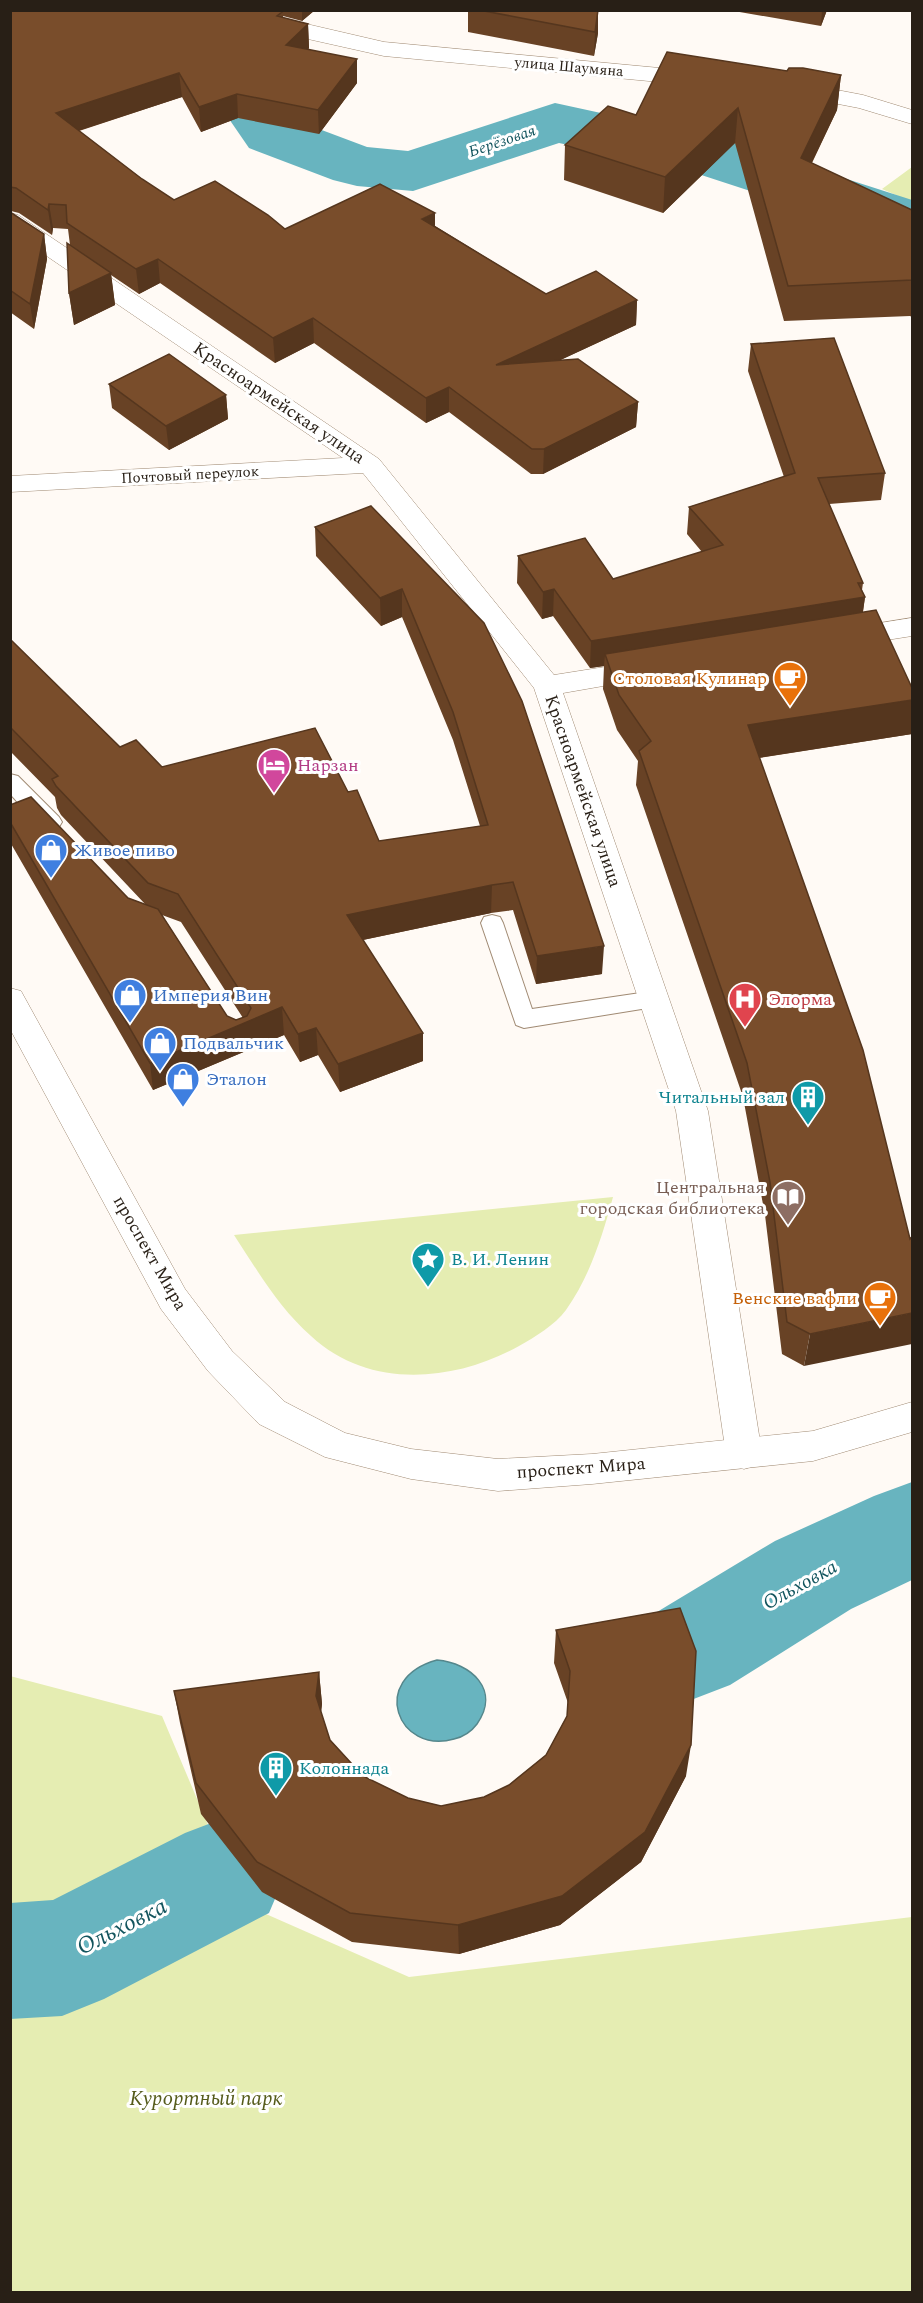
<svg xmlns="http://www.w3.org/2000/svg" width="923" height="2303" font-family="Spectral,serif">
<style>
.green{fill:#e5edb2}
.water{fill:#68b4bf;stroke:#55878c;stroke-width:1.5}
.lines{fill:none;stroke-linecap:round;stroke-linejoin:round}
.river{fill:#68b4bf;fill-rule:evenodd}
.service-casing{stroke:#a08a73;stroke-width:2}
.minor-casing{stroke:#a08a73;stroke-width:1}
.tertiary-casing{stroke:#a08a73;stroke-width:1}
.service{fill:#fff;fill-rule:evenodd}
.minor{fill:#fff;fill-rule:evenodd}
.tertiary{fill:#fff;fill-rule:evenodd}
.wall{fill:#684225;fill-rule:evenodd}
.shaded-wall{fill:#55361e}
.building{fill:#794d2b;stroke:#55361e;stroke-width:1.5}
.labels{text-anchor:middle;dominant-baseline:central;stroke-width:6;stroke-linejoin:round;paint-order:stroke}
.far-street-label{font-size:15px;fill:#281f16;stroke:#fff}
.far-water-label{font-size:16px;font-style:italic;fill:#13555e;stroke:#fff}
.street-label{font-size:18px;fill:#281f16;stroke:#fff}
.food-label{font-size:18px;fill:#c56008;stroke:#fff;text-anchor:end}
.hotel-label{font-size:18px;fill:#b23c85;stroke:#fff;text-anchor:start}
.shop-label{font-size:18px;fill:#366cbe;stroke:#fff;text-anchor:start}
.health-label{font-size:18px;fill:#be3a42;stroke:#fff;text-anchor:start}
.culture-label{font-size:18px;fill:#0d838f;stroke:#fff;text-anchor:start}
.education-label{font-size:18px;fill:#785e54;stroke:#fff;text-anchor:end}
.water-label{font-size:20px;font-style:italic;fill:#13555e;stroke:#fff}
.near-park-label{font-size:21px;font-style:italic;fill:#555b1b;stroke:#fff}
.near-water-label{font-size:24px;font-style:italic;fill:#13555e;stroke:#fff}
</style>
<rect width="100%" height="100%" fill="#fffaf5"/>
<path class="green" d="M912,167V202L882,189Z
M613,1197C602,1237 590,1276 566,1310C555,1325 535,1337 519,1346C454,1382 369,1390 311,1336C279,1308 257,1270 234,1235Z
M10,1676L162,1716L241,1903L409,1977L912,1917V2292H11Z"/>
<path class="water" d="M437,1660C471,1663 501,1690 477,1724C471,1732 463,1737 454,1739C398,1755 368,1679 437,1660Z"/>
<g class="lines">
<path class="river" d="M106,10H183L238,42L295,120L367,147L408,151L555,103L725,140L909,199L912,200V246L888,241L861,227L686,170L559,143L413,191L357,186L333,180L249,148L194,68L115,23Z
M912,1482V1580L851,1609L730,1685L691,1700L652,1685L636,1650L652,1615L775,1541L874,1496Z
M227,1817L269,1833L286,1873L269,1913L104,1999L62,2016L10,2019V1903L53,1900L185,1833Z"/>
<g class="service-casing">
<path id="service" d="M10,774L18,776L59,817L62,822L59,827C39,833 23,807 10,794Z
M492,915L500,917L503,923L532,1009L654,991L662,993L665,999L662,1005L654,1007L524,1028L516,1025L481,923L484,917Z"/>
</g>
<g class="minor-casing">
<path id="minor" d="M216,10H246L384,42L702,72L710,74L713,79L710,84L702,86L384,56L241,24L218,15Z
M795,82L863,95L912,110V124L859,108L787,94L784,89L787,84Z
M10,213L18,215L379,459L554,675L649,660L659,662L663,669L659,676L649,678L563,693L708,1111L762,1454L757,1465L744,1469L731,1465L726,1454L676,1111L534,688L363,473L10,492V476L343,458L10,231Z
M912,618V636L842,647L832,644L828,638L832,632L842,629Z"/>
</g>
<g class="tertiary-casing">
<path id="tertiary" d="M10,988L21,991L185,1289L232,1351L285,1402L345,1433L411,1449L498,1459L592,1454L813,1431L912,1402V1432L813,1461L592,1484L498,1491L411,1479L325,1457L259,1424L208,1371L161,1309L10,1029Z"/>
</g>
<use href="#service" class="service"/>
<use href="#minor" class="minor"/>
<use href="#tertiary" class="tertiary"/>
</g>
<path class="wall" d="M10,10H315L302,21L283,16V18L308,24L309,48L308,50L357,59V83L319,134L238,118L201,132L182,97L79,131L142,179L174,200L285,229L435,226L546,294L637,300L636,325L560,360L638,402L636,427L543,474H531L449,412L426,423L314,343L275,363L160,283L139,294L111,275L115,305L74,325L69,293L70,245L68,229L53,228L52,235L19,213L11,211Z
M468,10H598V33L594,56L468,32Z
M728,10H827L821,26Z
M787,71L841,75L837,110L812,163L912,210V317L910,316L784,321L735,143L663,213L564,180L565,145L636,115Z
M10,212L44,234L47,259L34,329L10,312Z
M751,344L885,473L881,500L829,504L863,583L862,590L865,597L863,612L912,734L759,758L863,1050L804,1366L782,1354L765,1215L743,1097L636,785L638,761L617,730L603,689L604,666L590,668L553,616L542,619L517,583L518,556L613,579L702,552L687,534L689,507L784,477L748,371Z
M109,384L226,395L228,419L169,450L112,408Z
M371,506L602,974L536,984L513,910L491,913L363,940L423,1033V1061L340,1092L318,1055L300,1062L284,1035L153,1090L10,842V805L128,898L145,904L61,815L57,808L55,797L10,751V639L120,747L162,767L348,792L379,841L480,826L453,740L402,617L381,626L316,556L315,527ZM162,915L181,922L243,1018L236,1020L227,1016Z
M556,1630L686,1776L641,1862L560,1925L459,1954L352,1942L262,1892L201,1814L180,1723L174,1691L319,1672L322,1704L321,1712L330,1740L363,1776L408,1798L441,1806L484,1797L509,1785L546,1755L567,1716L568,1703L554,1663Z"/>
<path class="shaded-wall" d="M302,10H315L302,21Z
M598,10V33L594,56L595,32Z
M822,10H827L821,26Z
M308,24L309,48L288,70L286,45Z
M357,59V83L319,134L318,110Z
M179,73L182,97L59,137L56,113Z
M841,75L837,110L797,193L801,158Z
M237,94L238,118L201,132L199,107Z
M738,108L735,143L663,213L665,177Z
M49,204L53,228L52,235L48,210Z
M435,213V238L422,219Z
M44,234L47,259L34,329L30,304Z
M158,259L160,283L139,294L136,269Z
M111,273L115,305L74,325L69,293Z
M637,300L636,325L496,390V365Z
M313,318L314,343L275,363L273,338Z
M449,387V412L426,423V398Z
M226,395L228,419L169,450L166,426Z
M638,402L636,427L543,474L544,449Z
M402,589V617L381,626L380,598Z
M554,589L553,616L542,619L543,592Z
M865,597L861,624L605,654L604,666L590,668L591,641Z
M912,700V734L744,760L748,725Z
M492,885L491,913L348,943L347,915Z
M604,946L602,974L536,984L537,956Z
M282,1007L284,1035L153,1090L150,1063Z
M316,1028L318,1055L300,1062L298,1034Z
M423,1033V1061L340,1092L338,1064Z
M912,1313V1344L804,1366L810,1334Z
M319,1672L322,1704L319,1728L316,1696Z
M691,1745L686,1776L641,1862L560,1925L459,1954L458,1925Z"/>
<path class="building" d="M10,10H277L282,12L277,16L308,24L286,45L357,59L318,110L237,94L199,107L179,73L56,113L142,179L174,200L215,181L268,215L285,229L380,184L435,213L422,219L546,294L596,271L637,300L496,365L578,359L638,402L544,449H532L449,387L426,398L313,318L273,338L158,259L136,269L67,223L66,205L49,204L48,210L16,188L10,187Z
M479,10H598L595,32Z
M667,52L787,71L789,68H803L841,75L801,158L912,210V280L788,286L738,108L665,177L565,145L608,106L636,115Z
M10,212L44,234L30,304L10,290Z
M67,243L111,273L69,293Z
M834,338L885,473L818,478L863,583H858L865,597L591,641L554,589L543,592L518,556L585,538L613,579L723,545L689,507L795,473L751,344Z
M169,354L226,395L166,426L109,384Z
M371,506L484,623L522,701L604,946L537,956L513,882L492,885L347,915L423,1033L338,1064L316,1028L298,1034L282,1007L150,1063L10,822V805L31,797L128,898L158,909L227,1016L236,1020L247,1016L251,1008L178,894L148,883L56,786L52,779L58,776L10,727V639L120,747L136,740L162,767L315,728L348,792L357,790L379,841L488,825L453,712L402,589L380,598L315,527Z
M876,610L912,688V700L748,725L863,1050L910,1239L912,1237V1313L810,1334L787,1322L770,1182L747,1063L639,751L651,741L619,695L605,654Z
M680,1608L696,1651L691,1745L645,1832L562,1896L458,1925L350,1913L257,1862L196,1783L174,1691L319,1672L316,1696L330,1740L363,1776L408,1798L441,1806L484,1797L509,1785L546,1755L567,1716L570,1671L556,1630Z"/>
<defs>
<g id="cafe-pin" transform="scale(1.725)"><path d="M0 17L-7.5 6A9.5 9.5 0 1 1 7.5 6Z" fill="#e8710a" stroke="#fff"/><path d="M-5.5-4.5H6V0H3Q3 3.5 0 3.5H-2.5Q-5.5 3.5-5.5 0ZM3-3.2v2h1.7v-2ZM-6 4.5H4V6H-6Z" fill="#fff"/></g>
<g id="hotel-pin" transform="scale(1.725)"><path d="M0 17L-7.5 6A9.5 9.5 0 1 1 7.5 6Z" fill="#d1479c" stroke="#fff"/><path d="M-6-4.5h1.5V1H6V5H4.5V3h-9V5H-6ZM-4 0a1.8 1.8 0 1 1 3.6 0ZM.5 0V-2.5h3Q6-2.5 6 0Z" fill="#fff"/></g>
<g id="shop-pin" transform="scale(1.725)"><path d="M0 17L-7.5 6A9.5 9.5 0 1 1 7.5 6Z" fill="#3f7fe0" stroke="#fff"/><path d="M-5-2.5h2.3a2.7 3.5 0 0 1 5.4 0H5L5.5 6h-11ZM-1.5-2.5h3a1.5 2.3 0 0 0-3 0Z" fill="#fff"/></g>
<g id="hospital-pin" transform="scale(1.725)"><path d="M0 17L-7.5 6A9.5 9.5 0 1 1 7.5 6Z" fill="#e0444e" stroke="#fff"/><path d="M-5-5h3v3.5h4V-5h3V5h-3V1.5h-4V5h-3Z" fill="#fff"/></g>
<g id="building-pin" transform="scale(1.725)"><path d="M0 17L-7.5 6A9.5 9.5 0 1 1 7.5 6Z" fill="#0f9aa8" stroke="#fff"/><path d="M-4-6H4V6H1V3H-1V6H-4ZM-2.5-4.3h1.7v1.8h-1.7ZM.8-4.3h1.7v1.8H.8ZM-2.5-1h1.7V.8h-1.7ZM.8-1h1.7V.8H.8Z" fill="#fff"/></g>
<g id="library-pin" transform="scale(1.725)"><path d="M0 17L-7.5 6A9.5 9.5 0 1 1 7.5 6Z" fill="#8d6e63" stroke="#fff"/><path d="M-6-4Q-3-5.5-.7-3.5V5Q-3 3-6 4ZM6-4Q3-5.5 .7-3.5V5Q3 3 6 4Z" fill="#fff"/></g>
<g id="sight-pin" transform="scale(1.725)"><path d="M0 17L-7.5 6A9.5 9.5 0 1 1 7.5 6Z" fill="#0f9aa8" stroke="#fff"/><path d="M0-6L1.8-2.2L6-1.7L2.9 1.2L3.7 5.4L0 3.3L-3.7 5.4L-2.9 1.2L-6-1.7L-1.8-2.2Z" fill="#fff"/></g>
</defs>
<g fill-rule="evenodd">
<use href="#cafe-pin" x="790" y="678"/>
<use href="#hotel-pin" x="274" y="765"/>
<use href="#shop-pin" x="51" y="850"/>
<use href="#shop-pin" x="130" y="995"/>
<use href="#hospital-pin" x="745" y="999"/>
<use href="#shop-pin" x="160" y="1043"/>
<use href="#shop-pin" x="183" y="1079"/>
<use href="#building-pin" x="808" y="1097"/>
<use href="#library-pin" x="788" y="1197"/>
<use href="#sight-pin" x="428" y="1259"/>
<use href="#cafe-pin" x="880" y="1298"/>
<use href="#building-pin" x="276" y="1768"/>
</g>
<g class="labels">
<g class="far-street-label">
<text transform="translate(569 67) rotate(5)">улица Шаумяна</text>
<text transform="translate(190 475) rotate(-3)">Почтовый переулок</text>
</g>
<g class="far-water-label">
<text transform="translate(502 141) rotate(-19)">Берёзовая</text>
</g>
<g class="street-label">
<text transform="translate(279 403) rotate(34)">Красноармейская улица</text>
<text transform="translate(583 791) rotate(71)">Красноармейская улица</text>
<text transform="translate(150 1253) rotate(60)">проспект Мира</text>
<text transform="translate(581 1468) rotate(-4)">проспект Мира</text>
</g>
<g class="food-label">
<text x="767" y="678">Столовая Кулинар</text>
<text x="857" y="1298">Венские вафли</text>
</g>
<g class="hotel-label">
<text x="297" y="765">Нарзан</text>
</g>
<g class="shop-label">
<text x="74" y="850">Живое пиво</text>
<text x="153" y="995">Империя Вин</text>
<text x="183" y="1043">Подвальчик</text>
<text x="206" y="1079">Эталон</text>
</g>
<g class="health-label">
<text x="768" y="999">Элорма</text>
</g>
<g class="culture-label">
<text x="785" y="1097" text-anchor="end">Читальный зал</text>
<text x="451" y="1259">В. И. Ленин</text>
<text x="299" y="1768">Колоннада</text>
</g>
<g class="education-label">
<text x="765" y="1187">Центральная<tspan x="765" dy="21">городская библиотека</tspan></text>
</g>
<g class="water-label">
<text transform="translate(800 1585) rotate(-29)">Ольховка</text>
</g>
<g class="near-park-label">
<text x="206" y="2099">Курортный парк</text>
</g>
<g class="near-water-label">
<text transform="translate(122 1927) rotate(-27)">Ольховка</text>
</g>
</g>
<rect width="923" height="2303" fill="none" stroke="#281f16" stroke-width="24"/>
</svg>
